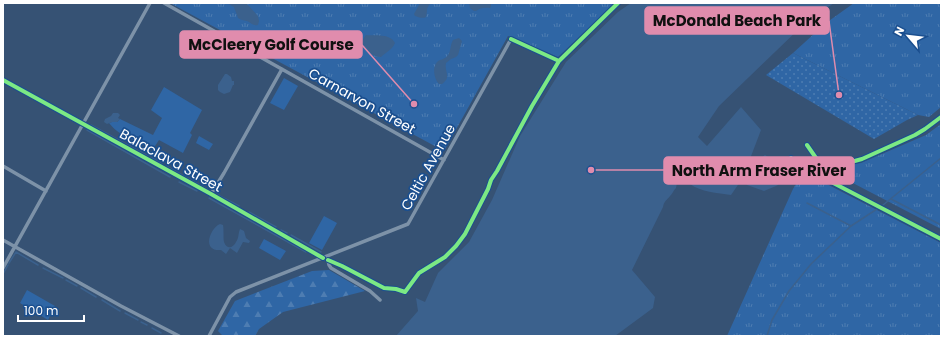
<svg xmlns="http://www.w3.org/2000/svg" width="944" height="339" font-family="Poppins,sans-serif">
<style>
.grass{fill:url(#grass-tufts)}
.forest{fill:url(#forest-firs)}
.park{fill:url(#park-dots)}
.garden{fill:#2f66a5}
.water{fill:#3b618d}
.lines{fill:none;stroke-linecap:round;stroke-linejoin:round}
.stream{stroke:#3b618d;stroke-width:1.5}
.street{stroke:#7d92a8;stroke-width:3.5}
.cycleway-casing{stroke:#1b4f8f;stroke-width:6}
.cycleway{stroke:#7ce984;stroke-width:4}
.labels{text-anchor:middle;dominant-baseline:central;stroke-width:3.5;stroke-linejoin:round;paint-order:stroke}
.street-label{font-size:14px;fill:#fff;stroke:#1b4f8f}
.leader{fill:none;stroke:#e08cad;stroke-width:1.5}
.callout-dot{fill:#e08cad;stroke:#1b4f8f;stroke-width:1.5}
.callout{fill:#e08cad;stroke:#e08cad;stroke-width:1.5}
.callout-label{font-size:15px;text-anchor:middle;font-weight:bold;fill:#111}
</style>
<defs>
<pattern id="grass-tufts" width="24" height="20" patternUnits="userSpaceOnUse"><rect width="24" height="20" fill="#2f66a5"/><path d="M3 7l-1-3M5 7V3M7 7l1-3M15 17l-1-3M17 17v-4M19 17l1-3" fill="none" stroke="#4e7db2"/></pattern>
<pattern id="forest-firs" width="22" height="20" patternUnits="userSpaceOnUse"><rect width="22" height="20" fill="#2f66a5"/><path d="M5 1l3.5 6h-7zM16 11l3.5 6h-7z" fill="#4e7db2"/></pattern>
<pattern id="park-dots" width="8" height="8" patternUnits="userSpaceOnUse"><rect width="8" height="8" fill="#2f66a5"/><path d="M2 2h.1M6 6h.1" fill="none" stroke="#4e7db2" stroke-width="1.8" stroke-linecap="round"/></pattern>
</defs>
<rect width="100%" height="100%" fill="#365274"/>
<path class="grass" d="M170,3H615L558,57L508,36L444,151Z
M854,3H941V107L929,117L918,115L793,53L826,23Z
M941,124V229L826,169L861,163L926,135Z
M802,174L813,177L941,243V336H727L793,189Z"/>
<path class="forest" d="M329,270L365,291L283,312L259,329L255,336H223L218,331L235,301L312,271Z"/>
<path class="park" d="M793,53L918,115L907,120L874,139L766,75Z"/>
<path class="garden" d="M284,78L298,86L284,110L270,103Z
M164,87L202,110L190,133L192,135L183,153L159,140L153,149C146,147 140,143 133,140C123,135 116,132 109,123L112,122H117L120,119L153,135L162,118L151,110Z
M199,136L213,144L209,150L196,143Z
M324,216L337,223L322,250L309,243Z
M264,239L286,251L280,260L259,248Z
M27,290L55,306L48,320L20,303Z"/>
<path class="water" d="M227,3H246L258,16L259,21L258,25C253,26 251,23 247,21C243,20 241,20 238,18L234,7Z
M420,3H431C425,9 428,11 426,17C423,19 418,17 415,16L414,14Z
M469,3L491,4V6L490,8C485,7 479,8 476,11H474L470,8Z
M631,3H834L803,25L719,106L698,137L707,146L741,107L761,130L745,172L747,174H756L758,173L760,166L759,165C760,160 761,158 765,155L768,157L770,162L784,172L778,185L776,186L764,191L747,185L745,180L742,179L731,195C717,193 701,192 690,184L694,172L691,169L678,166C674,174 678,181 676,188C673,191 673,193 670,196C667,200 664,201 663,207L632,270L655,297L653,308L615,336H396L418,311L416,298L425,302L438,273L469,242L492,200L520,136L566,62L618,12Z
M366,35C375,36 390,33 395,43C392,50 386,52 381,57C371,57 368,49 362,44V41Z
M459,38L462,41L458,55L456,57L451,59L446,63C444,72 452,77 442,84H439C434,79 432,68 437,62C440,59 445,60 448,55C451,51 450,45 453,40Z
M225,74H227L231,77L232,81H234V85H233L230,92L224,94L220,92L218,90V85Z
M113,113H118L120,115L118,118L120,119L117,122H112L107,124L104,122L105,119L111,116Z
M220,224L223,225C224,230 223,237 224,242C227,250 233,248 236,242C239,238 238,234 240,229L244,231L246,238L250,241L249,243L243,242L237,253L230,248L226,254L221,250C201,252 210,228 220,224Z"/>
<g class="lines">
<path class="stream" d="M91,125L148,156
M87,130L170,177
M152,158L162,164
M166,166L207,189
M179,182L197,191
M216,194L239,206
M209,198L306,252
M891,199L941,225
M807,203L851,226
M883,205L941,158
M249,212L276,227
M281,230L287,233
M291,235L321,252
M9,263L16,252L38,265
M43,268L63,278
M3,274L8,265
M66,280L77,286
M81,288L96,297
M102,300L120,311
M125,313L138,320
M141,322L147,325
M152,328L161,333
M767,336L772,320L789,291L811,264L851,226L877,209"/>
<path class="street" d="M164,3L444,160
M3,80L211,194L323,258L328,260L329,265L331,268L370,291L380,300
M791,158L799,167L816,174L941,239
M3,166L46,191
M211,194L224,173L282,69
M3,240L121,306L179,336
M3,268L150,3
M209,336L230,297L236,292L408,224L511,39"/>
<g class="cycleway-casing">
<path id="cycleway" d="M511,39L559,61
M3,80L211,194L323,258
M807,145L816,158L821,161L840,163L851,162L862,159L915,135L925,129L941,117
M791,158L799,167L816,174L941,239
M328,260L342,266L384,288L396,289L405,292L419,273L445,257L456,246L465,234L488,189L491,180L497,171L532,106L559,61L618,3"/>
</g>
<use href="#cycleway" class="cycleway"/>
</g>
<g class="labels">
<g class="street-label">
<text transform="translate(362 101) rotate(29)">Carnarvon Street</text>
<text transform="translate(171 160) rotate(29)">Balaclava Street</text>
<text transform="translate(428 167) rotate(-61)">Celtic Avenue</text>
</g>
</g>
<path class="leader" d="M839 95L829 21M414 104L362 45M591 170L664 170"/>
<g class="callout-dot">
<circle cx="839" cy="95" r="4"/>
<circle cx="414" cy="104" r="4"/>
<circle cx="591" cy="170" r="4"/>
</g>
<g class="callout">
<rect x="645" y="7" width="184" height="27" rx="4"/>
<rect x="180" y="31" width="182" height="27" rx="4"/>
<rect x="664" y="157" width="190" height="27" rx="4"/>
</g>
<g class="callout-label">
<text x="737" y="26">McDonald Beach Park</text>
<text x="271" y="50">McCleery Golf Course</text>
<text x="759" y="176">North Arm Fraser River</text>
</g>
<rect width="944" height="339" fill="none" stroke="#ffffff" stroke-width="8"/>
<g transform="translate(908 36) rotate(298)" stroke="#1b4f8f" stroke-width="3" paint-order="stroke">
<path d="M0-3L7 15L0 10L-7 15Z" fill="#ffffff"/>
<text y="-6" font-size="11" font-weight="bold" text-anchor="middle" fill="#ffffff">N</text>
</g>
<path d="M18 315v6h66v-6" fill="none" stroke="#ffffff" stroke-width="2"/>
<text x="24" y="315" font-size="12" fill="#ffffff" stroke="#1b4f8f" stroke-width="3" paint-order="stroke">100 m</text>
</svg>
